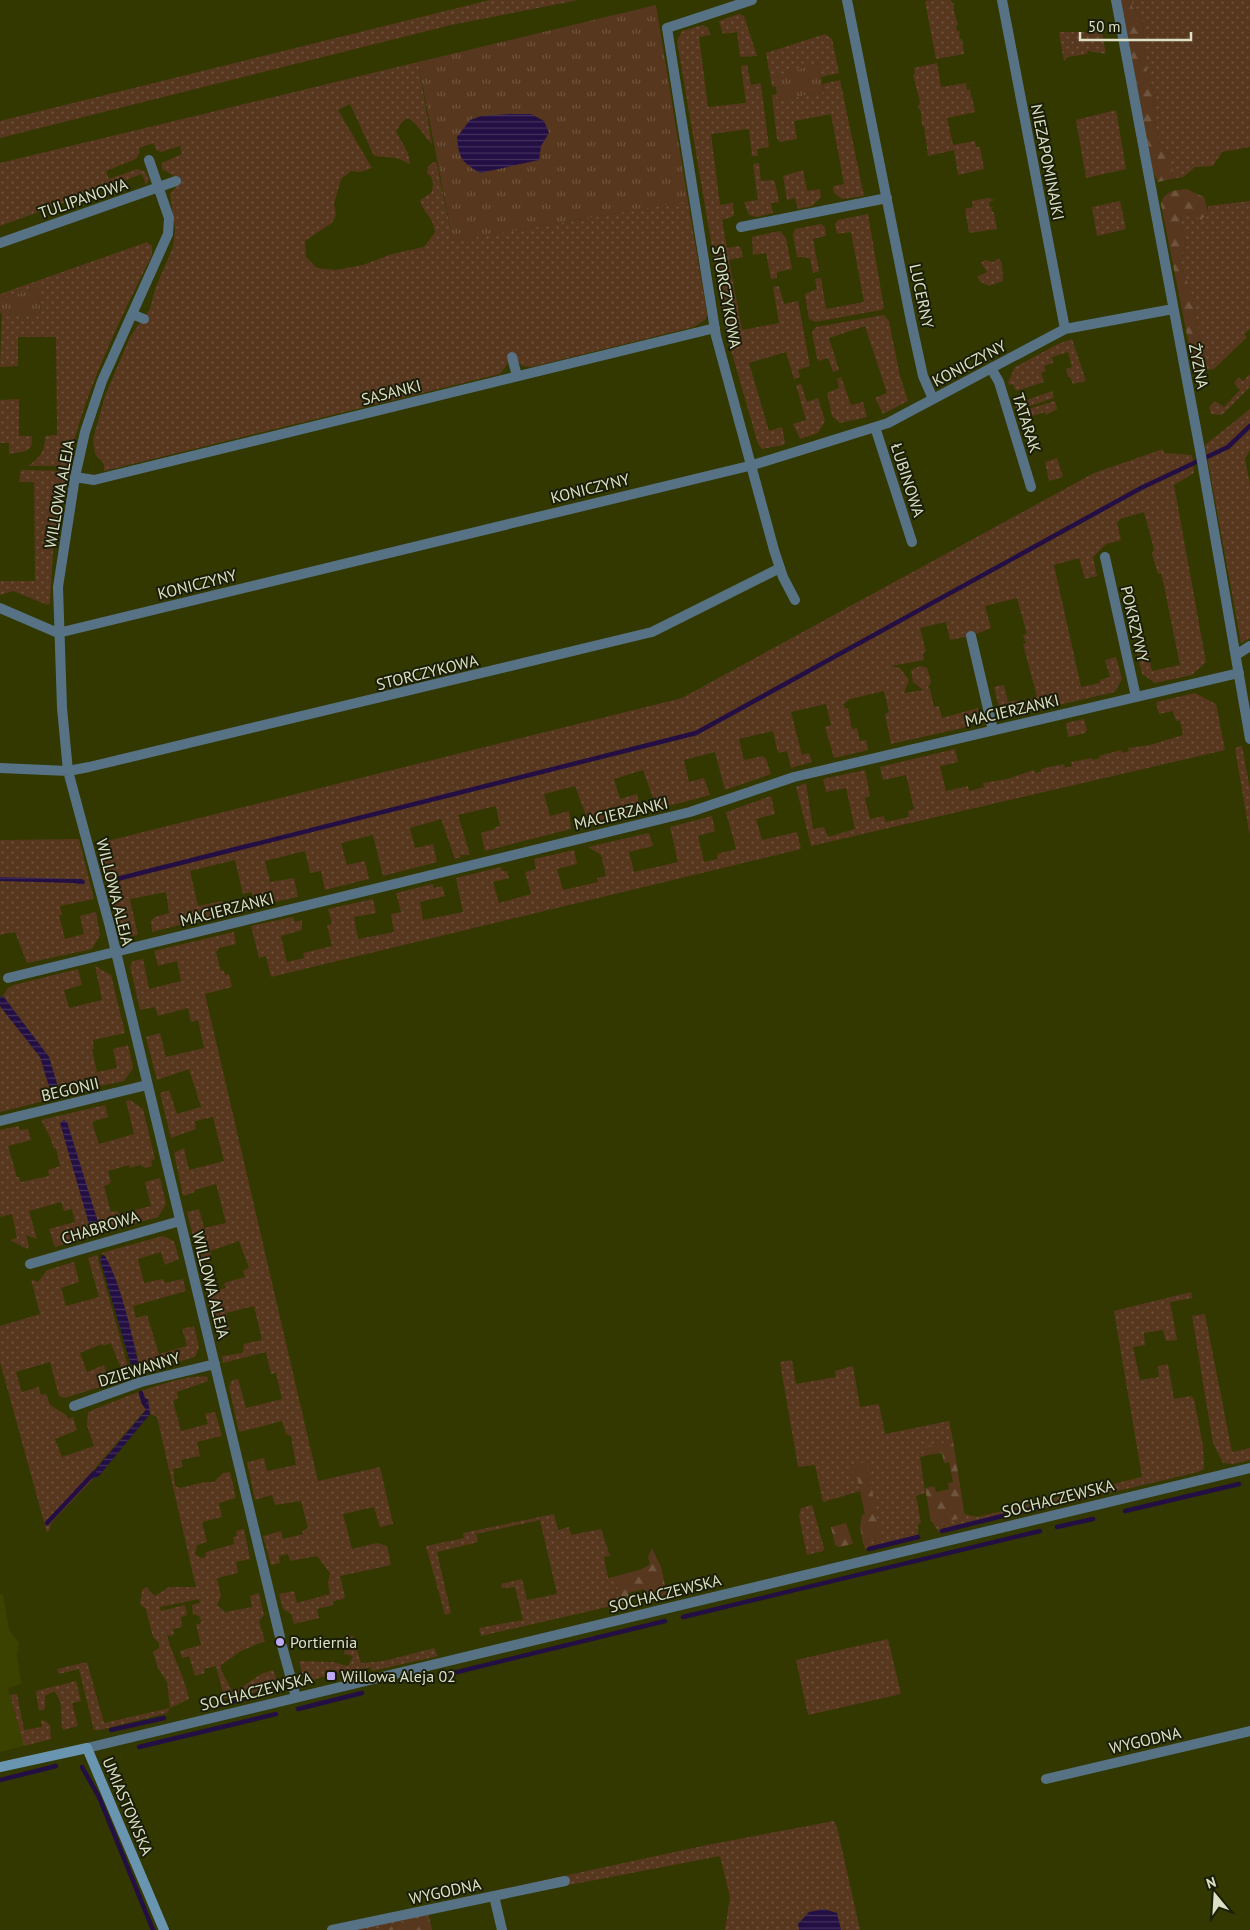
<svg xmlns="http://www.w3.org/2000/svg" width="1250" height="1930" font-family="'PT Sans',sans-serif">
<style>
.built{fill:#3b4200}
.grass{fill:url(#grass-dots);fill-rule:evenodd}
.forest{fill:url(#forest-firs)}
.park{fill:url(#park-tufts)}
.water{fill:url(#water-rules)}
.lines{fill:none;stroke-linecap:round;stroke-linejoin:round}
.stream{stroke:#240f44;stroke-width:4.5}
.minor{stroke:#577284;stroke-width:10}
.tertiary{stroke:#577284;stroke-width:10}
.secondary{stroke:#6995b1;stroke-width:10}
.poi-dot{fill:#bea9f5;stroke:#1a1d08;stroke-width:2}
.labels{text-anchor:middle;dominant-baseline:central;stroke-width:4;stroke-linejoin:round;paint-order:stroke}
.street-label{font-size:16px;fill:#dce1c5;stroke:#1a1d08}
.poi-label{font-size:16px;fill:#dce1c5;stroke:#1a1d08;text-anchor:start}
</style>
<defs>
<pattern id="grass-dots" width="8" height="8" patternUnits="userSpaceOnUse" patternTransform="scale(1.25)"><rect width="8" height="8" fill="#58371f"/><path d="M2 2h.1M6 6h.1" fill="none" stroke="#6f543e" stroke-width="1.8" stroke-linecap="round"/></pattern>
<pattern id="forest-firs" width="22" height="20" patternUnits="userSpaceOnUse" patternTransform="scale(1.25)"><rect width="22" height="20" fill="#58371f"/><path d="M5 1l3.5 6h-7zM16 11l3.5 6h-7z" fill="#6f543e"/></pattern>
<pattern id="park-tufts" width="24" height="20" patternUnits="userSpaceOnUse" patternTransform="scale(1.25)"><rect width="24" height="20" fill="#58371f"/><path d="M3 7l-1-3M5 7V3M7 7l1-3M15 17l-1-3M17 17v-4M19 17l1-3" fill="none" stroke="#6f543e"/></pattern>
<pattern id="water-rules" width="6" height="5" patternUnits="userSpaceOnUse" patternTransform="scale(1.25)"><rect width="6" height="5" fill="#240f44"/><path d="M0 2.5h6" fill="none" stroke="#43325e"/></pattern>
</defs>
<rect width="100%" height="100%" fill="#323800"/>
<path class="built" d="M0,1594H3L9,1630L19,1643L17,1655L21,1684L8,1688L24,1746L0,1752Z"/>
<path class="grass" d="M490,0H579L451,25L0,138V121Z
M934,0H951L952,3H954V11L958,25L956,26L957,31H960L959,39H962L964,54L936,59L925,1Z
M1132,0H1250V147L1222,152L1213,166L1195,167L1183,177L1171,179L1173,172L1167,153L1159,145L1153,110L1155,98L1147,71L1143,39L1144,20L1132,7Z
M739,14L744,16L757,56L740,57L737,32L723,34L719,21Z
M703,25L707,27L711,35L699,37L708,107L746,103L741,66L747,65L751,85L760,83L761,85L769,147L757,149L758,156H752L749,129L711,134L720,205L733,203L734,216L722,220L727,248L739,246L741,248L743,257L729,260L742,330L779,323L773,287L779,286L784,304L798,301L810,366L798,370L800,377L794,379L786,352L749,363L769,431L782,427L785,442L784,445L762,449L758,444L727,336L677,41L682,31Z
M1096,28H1101L1106,54L1088,51L1087,54L1067,57L1064,62L1059,32H1088Z
M825,34L832,39L839,73L821,77L818,63L775,77L776,86L772,87L766,53Z
M418,62L432,144C423,135 419,125 408,118L402,122L396,131C401,143 410,151 410,164L397,158L374,156L350,104L338,110L372,168L360,172L351,171L341,179L334,204L336,214L333,222L305,241L306,257L317,268L336,270L363,265L392,254L424,247L435,232C433,216 423,213 420,200L432,192L433,183L431,176L427,174L429,165L436,161L453,241L688,201L707,314L706,319L694,327L531,367L523,366L512,358L500,374L104,471V464L95,454L93,439L105,396L130,337L150,309L155,289L173,247L175,229L170,194L177,186L174,176L162,169V163L182,154L180,146L161,152L156,150L154,143L139,148L140,152L136,159L106,171L109,179L137,169L145,171L149,180L146,185L142,174L0,226V163Z
M937,63L941,87L973,82L966,84L967,90L970,89L971,95H970L972,98L975,112L947,118L953,145L975,141L976,147H980L984,169L958,175L954,150L928,156L924,126H922L921,112L918,107L920,102L913,75L915,74L914,68Z
M840,80L864,196L842,199L834,193L833,186L844,184L831,114L794,121L797,139L780,142L777,139L772,95L777,94L779,100L824,92L823,84Z
M1116,110L1126,169L1086,178L1076,120Z
M759,163L761,181L773,180L775,182L779,202L771,203L773,213L757,217L749,215L744,202L758,200L753,164Z
M803,170L807,191L820,189L821,197L812,206L798,209L795,198L787,200L783,176Z
M988,198L995,200L989,202L990,207H993L991,210L994,213L997,229L969,233L965,209L973,207L972,201Z
M1120,201L1126,229L1097,236L1092,207Z
M1250,201V329L1244,334L1247,337L1214,369L1199,372L1205,364L1191,293L1181,264L1185,241L1180,214L1208,212V206Z
M868,214L884,308L881,310L815,322L809,319L805,294L817,289L815,279L821,278L826,309L864,302L851,232L837,234L835,224L838,220Z
M821,224L825,227L826,236L813,239L819,271L813,273L810,258L797,257L793,235L795,229Z
M780,231L786,238L792,269L777,272V278L771,279L766,253L753,255L752,237Z
M147,242L152,246V255C119,322 84,392 68,466H28C41,457 45,451 45,436L57,435L56,337H18V366L0,367L2,313L41,314L38,287L0,300V294Z
M999,258L1002,264L1003,281L989,286L979,281L978,276L987,272L981,263L985,260L993,262Z
M884,315L889,321L900,376L908,401L883,414L875,398L887,393L865,326L829,338L839,370L833,372L828,358L818,361L817,358L812,332L816,327Z
M1072,339L1086,381L1073,384L1070,377H1068L1066,369L1072,367L1068,352L1052,357L1053,363L1044,366L1046,371L1041,372L1044,382L1016,391L1013,384L1009,385L1008,382L1015,367L1058,344Z
M1250,374V387L1222,415L1211,414L1209,407L1215,401L1224,407L1240,390L1234,383L1239,377L1243,381Z
M841,377L851,405L863,402L867,417L840,423L832,416L827,393L839,388L837,379Z
M801,384L807,402L818,398L825,421L818,433L800,439L793,424L806,420L796,385Z
M1052,391L1054,398L1017,410L1015,404Z
M19,399V436H32L31,447L26,451L9,454V443H0V400Z
M1055,401L1057,409L1046,415L1045,412L1030,417L1018,414V412Z
M1250,409V450L1245,459L1250,484V638L1241,643L1205,445Z
M1163,449L1164,453L1192,455L1194,473L1174,485L1206,662L1192,675L1155,683L1142,674L1137,653L1148,650L1152,671L1180,665L1163,581L1161,573L1158,574L1152,554L1154,549L1144,512L1120,519L1117,523L1121,540L1106,544L1093,557L1097,576L1085,579L1079,558L1054,565L1081,687L1100,683V680L1110,677L1105,660L1116,657L1122,679L1115,692L1011,716L999,707L994,687L1004,685L1008,702L1018,700L1020,702L1037,697L1023,644L1026,643L1023,635L1027,634L1017,598L985,606L991,628L971,636L950,640L946,622L920,628L926,652L923,653L924,660L891,666L900,668L909,680L904,693L923,690L913,682L911,670L920,666L927,668L931,682L928,688L930,689L934,707L939,706L942,718L978,708L979,712L971,726L891,744L885,714L889,712L884,691L850,699L844,704L845,709L848,708L852,729L857,728L860,741L866,740L868,750L834,758L825,727L831,725L826,704L791,712L802,755L809,753L812,762L791,768L787,751L778,753L773,731L739,739L744,760L763,756L766,759L771,774L725,790L715,752L684,760L689,782L704,778L710,795L657,809L643,770L614,779L620,799L637,794L641,813L590,826L575,786L544,794L550,816L569,811L571,829L485,851L481,833L495,829V827L500,826L496,806L458,815L470,855H460L461,857L455,859L441,819L410,828L415,848L433,844L437,862L383,876L373,835L341,843L347,865L365,861L369,879L325,890L321,871L310,873L305,851L265,861L270,882L294,878L298,897L255,906L252,892L243,894L235,860L190,871L198,906L222,901L227,913L152,932L151,921L155,917L169,913L166,892L130,899L138,935L132,936L119,929L99,843L682,698L1094,473Z
M1057,458L1063,477L1049,481L1045,462Z
M21,470L67,471L53,551L50,604L48,605L13,591L0,595V581H35L34,482H19Z
M1195,693L1216,704L1225,750L811,846L796,787L806,783L813,829L824,827L828,837L855,829L846,788L826,792L823,779L865,770L870,796L865,798L870,819L884,816L885,822L909,817L908,811L914,809L906,775L883,780L880,767L955,749L958,762L940,766L946,791L968,786L969,791L984,787L983,783L1007,779L1034,770L1036,773L1042,771L1041,769L1064,764L1065,768L1072,766L1071,762L1092,758L1093,760L1100,758L1099,756L1121,750L1122,753L1129,751L1128,748L1150,745L1183,735L1180,720L1176,721L1173,711L1159,714L1156,702Z
M1084,719L1087,730L1085,733L1068,737L1066,723Z
M1242,746L1250,789V837L1235,748Z
M771,796L775,814L756,819L762,840L797,832L801,849L271,977L266,956L259,958L251,926L293,917L295,922L302,920V930L281,936L287,962L304,958L303,953L332,946L327,925L332,924L328,909L373,899L376,913L354,917L358,939L394,932L391,914L401,912L396,893L433,884L434,888L442,886L445,896L420,902L423,920L463,912L456,878L501,867L502,871H507L509,878L493,882L499,903L531,894L525,872L536,869L534,859L574,850L577,864L557,869L563,890L598,882L597,878L606,876L601,855L588,847L649,833L653,846L629,852L634,872L678,862L670,827L712,816L715,831L698,836L704,862L718,859L717,854L736,849L726,812Z
M79,839L94,899L60,906L62,915H59L65,939L84,934L80,916L96,912L100,935L92,949L27,963L15,932L0,935V840Z
M234,932L236,944L219,948L216,952L221,971L224,970L225,975L229,974L232,987L205,994L318,1481L380,1467L393,1524L380,1527L374,1507L343,1514L352,1549L377,1543L387,1546L391,1565L340,1576L345,1598L332,1602L334,1605L317,1609L319,1618L294,1624L291,1614L283,1609L279,1594L294,1591L297,1603L330,1594L328,1583L330,1573L317,1556L290,1561L288,1554L279,1556L280,1563L271,1565L263,1536L281,1531L283,1539L303,1534L302,1531L308,1528L301,1501L275,1505L272,1495L255,1500L247,1462L264,1458L267,1471L296,1465L291,1436L286,1434L282,1421L239,1432L229,1387L232,1380L238,1379L246,1408L282,1399L276,1373L271,1374L266,1352L223,1363L222,1356L243,1353L244,1344L262,1340L254,1306L226,1313L230,1330L216,1334L207,1292L226,1288L224,1283L245,1277L243,1271L249,1268L239,1241L210,1251L212,1258L199,1261L187,1212L199,1209L204,1228L226,1223L216,1184L195,1190V1192L183,1196L174,1153L184,1148L189,1170L224,1161L213,1117L195,1121L196,1129L171,1138L160,1093L169,1090L177,1114L201,1107L189,1069L157,1080L146,1037L160,1033L166,1057L204,1048L198,1020L191,1022L188,1008L158,1016L155,1007L140,1010L130,966L133,961L143,959L149,989L181,981L177,961L158,966L154,951Z
M95,966L111,975L125,1033L93,1040L94,1049L92,1050L97,1072L117,1068L113,1049L128,1045L133,1068L124,1081L60,1094L49,1057L3,996L8,988L14,985L78,969L82,985L64,990L69,1008L102,1000Z
M0,1006L40,1057L52,1096L47,1097L48,1100L0,1112Z
M130,1100L143,1109L155,1159L151,1161L152,1166L145,1168L140,1165L130,1168L129,1165L108,1171L111,1183L104,1186L111,1212L118,1211L119,1214L151,1206L145,1182L160,1178L166,1204L158,1217L55,1247L49,1229L75,1222L72,1209L64,1211L61,1202L29,1211L37,1239L26,1235L29,1246L27,1249L10,1240L17,1238L12,1214L0,1217V1130L18,1126L20,1130L28,1129L31,1140L8,1146L17,1177H19L21,1182L49,1176L48,1170L60,1166L56,1148L54,1149L50,1137L41,1120L105,1105L108,1117L92,1122L99,1144L134,1134L126,1101ZM60,1123L82,1172L98,1222L66,1143Z
M163,1236L174,1241L179,1259L165,1265L161,1252L138,1259L144,1283L163,1279L165,1283L183,1279L186,1291L133,1306L136,1318L147,1315L159,1354L187,1346L182,1329L194,1326L199,1347L195,1357L136,1374L139,1367L137,1354L105,1256L101,1253Z
M97,1255L131,1377L125,1379L111,1343L103,1346L102,1344L80,1353L87,1372L104,1365L110,1384L64,1398L59,1396L50,1362L16,1372L22,1392L39,1387L41,1395L46,1394L50,1405L66,1415L68,1419L73,1417L77,1430L55,1439L62,1457L94,1446L87,1426L88,1412C116,1401 180,1373 207,1377L208,1381L177,1392L178,1398L173,1401L181,1431L208,1424L205,1414L215,1412L222,1436L197,1442L200,1456L181,1460L183,1467L173,1469L175,1486L180,1488L205,1482H214L223,1473L230,1472L236,1498L219,1503L222,1517L202,1522L207,1542L197,1545L195,1554L201,1558L206,1557V1552L234,1544L233,1537L237,1536L236,1531L244,1529L250,1559L236,1562L238,1573L217,1578L221,1596L217,1605L225,1612L252,1607L250,1596L259,1593L264,1615L259,1621L265,1641L241,1651L221,1665V1670L233,1693L261,1674L273,1670L278,1682L273,1691H259L222,1699L223,1693L216,1666L204,1669L205,1673L195,1676L189,1656L182,1658L180,1651L201,1645L196,1624H200L201,1620L199,1616L193,1614L192,1605L200,1603L199,1599L160,1607L161,1611L185,1605L187,1615L181,1617L182,1627L173,1629L174,1635L167,1636C173,1658 185,1677 189,1699L170,1708L167,1713L100,1730H94L79,1669L59,1674L57,1669L87,1662L104,1723L170,1708L167,1682L158,1668L153,1652L159,1648V1643L153,1637L146,1609L140,1604L142,1590L146,1587L155,1596L169,1587H196L157,1417L150,1414L148,1400L143,1399L141,1402L146,1409L97,1466L90,1476L92,1479L94,1478L51,1523L50,1529L47,1533L0,1362V1326L40,1314L31,1279L38,1282L47,1270L74,1262L79,1282L61,1288L66,1306L99,1297L88,1258Z
M1191,1292L1192,1298L1170,1302L1177,1340L1166,1341L1163,1330L1144,1333L1145,1345L1133,1347L1140,1380L1159,1377L1158,1366L1168,1364L1174,1399L1191,1396L1194,1399L1203,1446L1204,1469L1198,1472L944,1532H939L934,1525L964,1517V1514L977,1517L1142,1477L1114,1311Z
M1205,1314L1232,1452L1250,1448V1460L1233,1464L1223,1463L1213,1443L1192,1316Z
M792,1360L796,1384L836,1377L835,1371L853,1366L860,1407L879,1404L885,1434L949,1421L953,1441L927,1446L928,1455L920,1457L925,1493L916,1496L921,1523L918,1524V1537L865,1549L863,1542L880,1538L857,1477L860,1491L823,1502L815,1465L798,1467L780,1362Z
M812,1505L824,1548L823,1551L807,1555L799,1516L801,1508Z
M554,1514L558,1530L569,1527L571,1535L601,1529L610,1556L604,1557L608,1578L613,1577L622,1597L629,1596V1602L481,1636L479,1628L523,1620L515,1587L502,1588L501,1584L522,1579L527,1600L557,1594L540,1520L476,1534L478,1542L437,1552L451,1613L445,1615L426,1546L464,1538L463,1533Z
M345,1635L353,1636L361,1663L384,1661L434,1648L438,1656L372,1671L370,1667L339,1674L338,1672L313,1680L303,1677L299,1661L332,1662L348,1666L353,1656L344,1654Z
M888,1639L901,1694L808,1715L796,1660Z
M76,1681L81,1701L72,1703L78,1726L63,1730C59,1716 65,1703 54,1691L45,1696V1709L39,1711L36,1691Z
M17,1694L24,1730L42,1727L41,1720L45,1721L50,1725L51,1739L24,1746L10,1695Z
M834,1821L837,1827L860,1930H725L730,1897L720,1856L428,1912L429,1917L372,1930H332L351,1922L707,1845Z"/>
<path class="forest" d="M1121,0H1132V7L1144,20L1143,39L1147,71L1155,98L1153,110L1159,145L1167,153L1171,162L1173,172L1171,179L1158,182L1153,172Z
M1186,189L1204,197L1208,212L1201,220L1190,213L1180,215L1185,241L1181,264L1191,293L1205,364L1199,372L1193,366L1161,204C1164,191 1175,190 1186,189Z
M953,1441L965,1517L934,1525L931,1521L925,1488L934,1486L936,1492L949,1489L948,1483L953,1482L949,1462L944,1463L942,1453L928,1455L927,1446Z
M867,1460L880,1538L863,1542L860,1527L862,1515L865,1514L857,1477L851,1473L857,1466Z
M846,1523L853,1544L838,1547L835,1545L831,1527Z
M652,1548L661,1567L667,1595L649,1599L645,1595L644,1589L628,1593L629,1596L622,1597L613,1577L642,1569L650,1564L648,1557Z
M429,1917L432,1930H372Z"/>
<path class="park" d="M656,5L688,201L453,241L418,62Z
M818,63L824,92L778,100L774,77Z
M38,287L41,314L0,313V300Z"/>
<path class="water" d="M510,114H531L544,121L549,133L541,146L539,160L480,173C462,162 459,159 457,137L470,120L481,116Z
M0,877L82,879L85,881L84,885L73,883L0,881Z
M3,996L49,1057L60,1094L56,1097L52,1096L40,1057L0,1006V997Z
M64,1120L67,1122L98,1222V1226L94,1228L89,1224L64,1137L60,1123Z
M102,1255L105,1256C120,1281 133,1337 139,1367L136,1374L132,1369L104,1273L100,1259Z
M143,1398L148,1399L150,1414L99,1476L92,1479L90,1476L146,1410L141,1402Z
M824,1909L837,1913L841,1930H799L798,1924L809,1912Z"/>
<g class="lines">
<path class="stream" d="M113,880L696,733L1141,488L1228,447L1250,426
M141,1393L144,1403
M1125,1511L1239,1484
M47,1523L94,1473
M1057,1527L1093,1519
M942,1531L1043,1506
M869,1549L918,1537
M683,1617L1040,1531
M441,1676L665,1621
M410,1681L421,1680
M219,1705L259,1695
M298,1709L362,1693
M111,1730L164,1718
M139,1747L276,1714
M82,1767L99,1797L153,1930
M0,1780L56,1766"/>
<path class="minor" d="M752,0L667,28L716,336L774,550L783,577L795,600
M847,0L911,321L923,376L933,399
M1002,0L1065,329
M1116,0L1200,450L1250,739
M149,160L169,218L168,234L102,381L85,432L75,477L58,587L62,708L68,771L110,927L280,1637
M741,227L887,198
M0,243L176,181
M132,314L144,319
M512,357L517,376
M991,368L999,382L1031,487
M875,427L912,542
M75,477L94,480L715,328
M1105,557L1136,697
M0,608L58,633L753,465L888,423L1065,329L1173,309
M971,636L993,730
M1236,655L1250,646
M0,768L68,771L89,767L652,632L780,568
M8,978L690,812L794,777L1239,673
M0,1121L147,1085
M30,1264L180,1221
M74,1406L141,1382L215,1364
M282,1646L296,1697
M1046,1779L1250,1731
M494,1896L502,1930
M332,1930L565,1881"/>
<path class="tertiary" d="M87,1748L1250,1468"/>
<path class="secondary" d="M0,1767L87,1748L164,1930"/>
</g>
<g class="poi-dot">
<circle cx="280" cy="1642" r="5"/>
<rect x="326" y="1671" width="10" height="10" rx="2.5"/>
</g>
<g class="labels">
<g class="street-label">
<text transform="translate(1048 162) rotate(79)">NIEZAPOMINAJKI</text>
<text transform="translate(83 198) rotate(-19)">TULIPANOWA</text>
<text transform="translate(922 296) rotate(78)">LUCERNY</text>
<text transform="translate(727 297) rotate(80)">STORCZYKOWA</text>
<text transform="translate(969 363) rotate(-28)">KONICZYNY</text>
<text transform="translate(1199 366) rotate(79)">ŻYZNA</text>
<text transform="translate(391 392) rotate(-14)">SASANKI</text>
<text transform="translate(1027 423) rotate(73)">TATARAK</text>
<text transform="translate(908 480) rotate(72)">ŁUBINOWA</text>
<text transform="translate(590 488) rotate(-14)">KONICZYNY</text>
<text transform="translate(59 494) rotate(-80)">WILLOWA ALEJA</text>
<text transform="translate(197 584) rotate(-14)">KONICZYNY</text>
<text transform="translate(1135 624) rotate(77)">POKRZYWY</text>
<text transform="translate(427 672) rotate(-14)">STORCZYKOWA</text>
<text transform="translate(1012 710) rotate(-13)">MACIERZANKI</text>
<text transform="translate(621 813) rotate(-13)">MACIERZANKI</text>
<text transform="translate(115 892) rotate(76)">WILLOWA ALEJA</text>
<text transform="translate(227 909) rotate(-14)">MACIERZANKI</text>
<text transform="translate(70 1089) rotate(-13)">BEGONII</text>
<text transform="translate(100 1227) rotate(-17)">CHABROWA</text>
<text transform="translate(211 1285) rotate(76)">WILLOWA ALEJA</text>
<text transform="translate(139 1369) rotate(-17)">DZIEWANNY</text>
<text transform="translate(1058 1498) rotate(-14)">SOCHACZEWSKA</text>
<text transform="translate(665 1593) rotate(-14)">SOCHACZEWSKA</text>
<text transform="translate(256 1691) rotate(-14)">SOCHACZEWSKA</text>
<text transform="translate(1145 1740) rotate(-13)">WYGODNA</text>
<text transform="translate(128 1806) rotate(67)">UMIASTOWSKA</text>
<text transform="translate(445 1891) rotate(-12)">WYGODNA</text>
</g>
<g class="poi-label">
<text x="290" y="1642">Portiernia</text>
<text x="341" y="1676">Willowa Aleja 02</text>
</g>
</g>
<g transform="translate(1215 1895) rotate(342)" stroke="#1a1d08" stroke-width="4" paint-order="stroke">
<path d="M0-4L9 19L0 12L-9 19Z" fill="#dce1c5"/>
<text y="-8" font-size="14" font-weight="bold" text-anchor="middle" fill="#dce1c5">N</text>
</g>
<path d="M1080 32v8h111v-8" fill="none" stroke="#dce1c5" stroke-width="2.5"/>
<text x="1088" y="32" font-size="15" fill="#dce1c5" stroke="#1a1d08" stroke-width="4" paint-order="stroke">50 m</text>
</svg>
